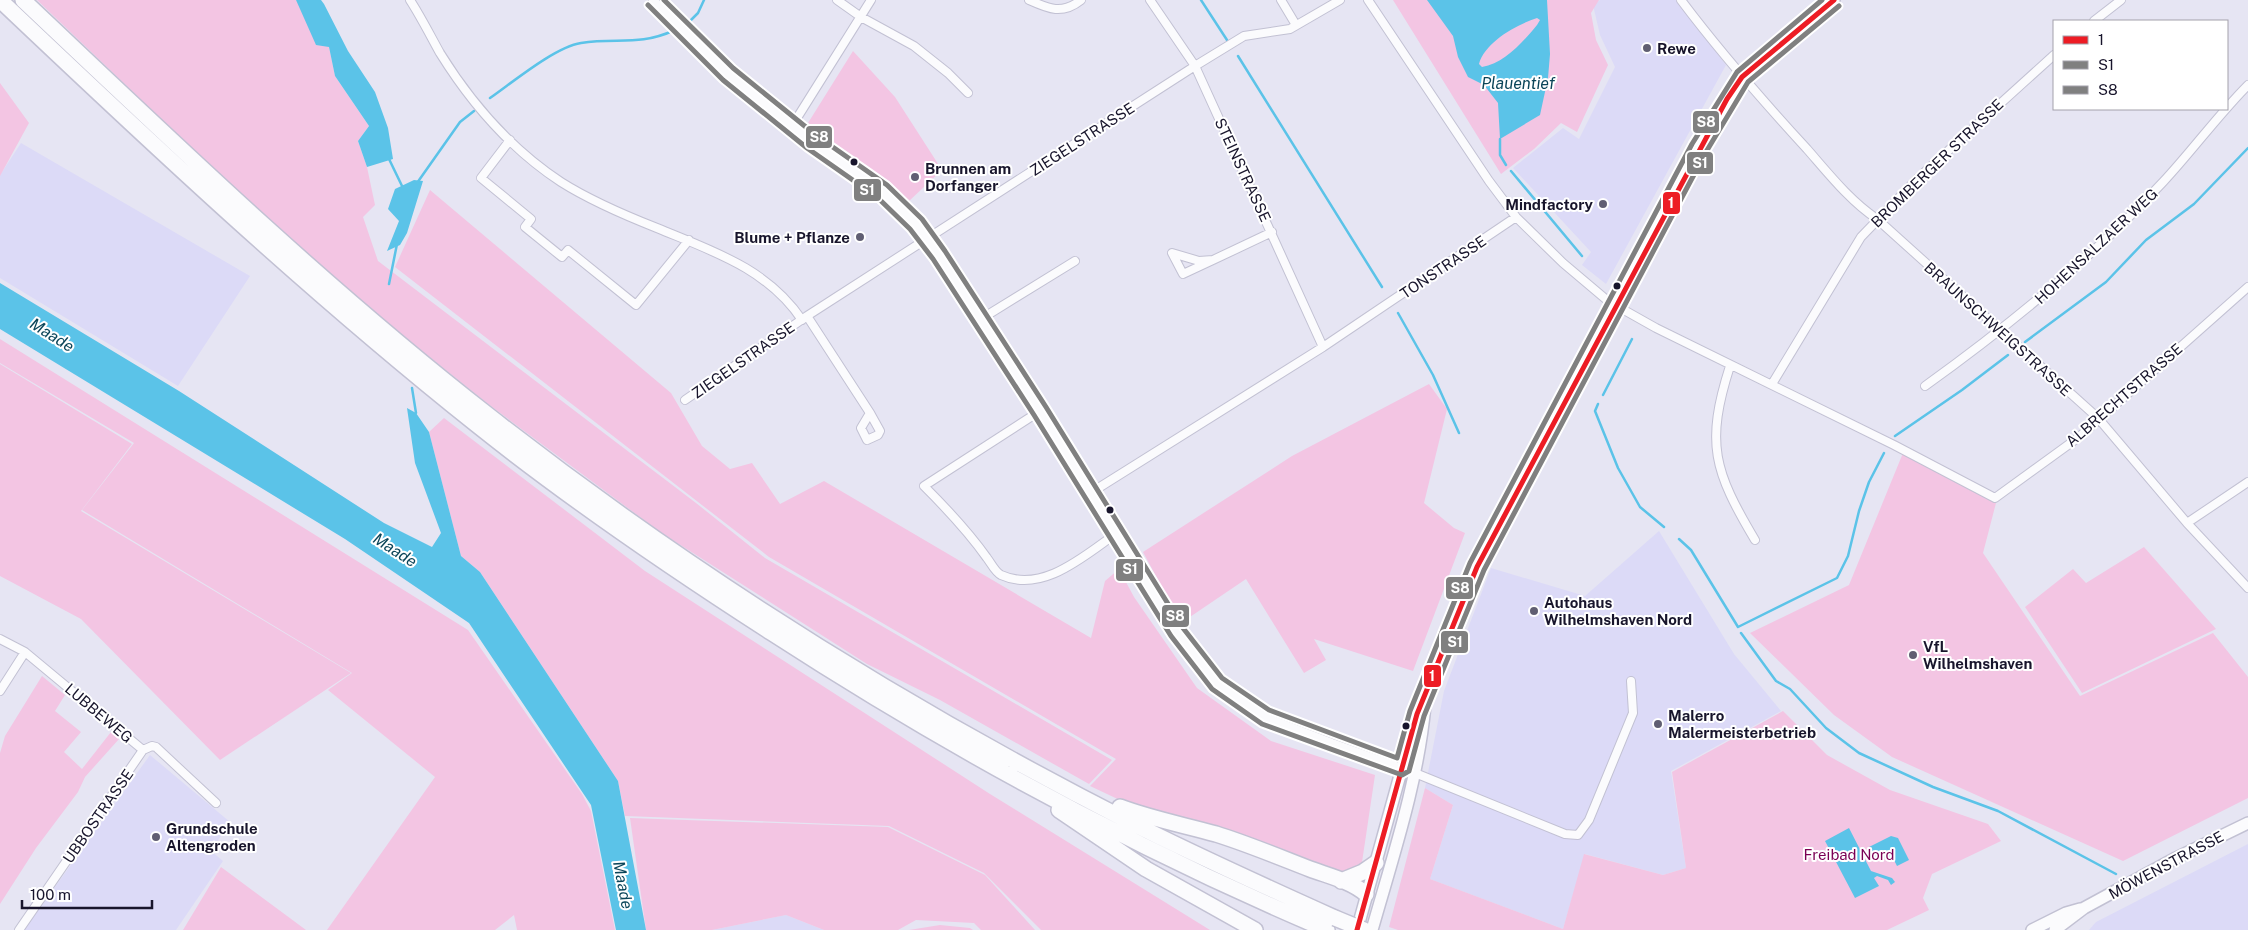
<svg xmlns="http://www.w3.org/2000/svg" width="2248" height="930" font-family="'Public Sans',sans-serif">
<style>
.built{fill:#dcdaf7}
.green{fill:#f3c5e3}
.water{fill:#5bc3e8;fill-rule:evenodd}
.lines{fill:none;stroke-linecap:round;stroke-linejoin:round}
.stream{stroke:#5bc3e8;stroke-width:2.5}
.street-casing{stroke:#c2c1d3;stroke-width:10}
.secondary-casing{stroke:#c2c1d3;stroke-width:14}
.highway-casing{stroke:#c2c1d3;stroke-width:18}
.street{stroke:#fbfbfd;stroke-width:8}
.secondary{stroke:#fbfbfd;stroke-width:11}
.highway{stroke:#fbfbfd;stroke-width:15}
.highway-bridge-casing{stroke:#c2c1d3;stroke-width:18;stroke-linecap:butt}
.highway-bridge{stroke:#fbfbfd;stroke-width:15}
.bus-1-casing{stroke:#fff;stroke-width:9}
.bus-2-casing{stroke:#fff;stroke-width:9}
.bus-3-casing{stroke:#fff;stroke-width:9}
.bus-1{stroke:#ed1c24;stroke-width:5}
.bus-2{stroke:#808080;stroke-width:5}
.bus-3{stroke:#808080;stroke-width:5}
.poi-dot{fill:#605e72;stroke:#fff;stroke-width:2}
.bus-dot{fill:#18152c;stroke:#fff;stroke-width:2}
.labels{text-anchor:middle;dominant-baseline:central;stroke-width:4;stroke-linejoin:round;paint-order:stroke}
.poi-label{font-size:15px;font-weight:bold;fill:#18152c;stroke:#fff;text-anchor:start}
.street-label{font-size:15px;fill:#18152c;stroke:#fff}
.park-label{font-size:15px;fill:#7a0054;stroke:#fff}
.water-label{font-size:16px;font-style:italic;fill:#0b4559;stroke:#fff}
.line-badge{stroke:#fff;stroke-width:2}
.badge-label{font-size:14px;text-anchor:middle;font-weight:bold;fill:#fff}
</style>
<rect width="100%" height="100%" fill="#e6e5f3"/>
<path class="built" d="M1600,0H1677L1726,65L1606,284L1582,265L1591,252L1513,168L1563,128L1579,139L1615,67L1600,35L1593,5Z
M21,143L250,276L178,386L0,278V175Z
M1659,531L1734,654L1781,711L1671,771L1686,868L1663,875L1585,854L1563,929L1430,879L1453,805L1425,788L1444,691L1491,568L1585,596Z
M150,755L230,822L211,851L223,861L176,930H24Z
M2248,844V930H2089L2096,922Z
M786,915L824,930H712Z"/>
<path class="green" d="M37,0H296L329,47L335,76L369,126L358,141L367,167L375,205L363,217L378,261L696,503L765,558L1112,760L1089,784L940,700L867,664L660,532L488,404L305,257Z
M1393,0H1599L1591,13L1596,40L1608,65L1577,132L1561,123L1534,149L1501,174Z
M853,51L895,97L942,170L908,202L808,123Z
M0,83L29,123L0,176Z
M430,190L671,393L702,446L730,469L752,463L780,504L824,481L1091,638L1105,581L1119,569L1134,597L1197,688L1271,741L1375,775L1361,869L1344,876L1141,810L1090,786L1116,759L769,557L395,267Z
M0,339L468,630L582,794L591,811L615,930H517L514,915L495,930H327L435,777L328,690L352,673L82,510L134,443L0,363Z
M0,364L132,444L81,511L351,673L220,760L81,619L0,576Z
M1429,384L1447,409L1424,503L1454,528L1465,533L1413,671L1314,639L1326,660L1304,673L1246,579L1181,623L1143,552L1292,456Z
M444,418L645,571L990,794L1210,930H1041L984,873L889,826L625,816L618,781L480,572L461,556L429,432Z
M1903,453L1996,503L1983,553L2080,696L2213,633L2248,677V798L2123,861L1892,757L1834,715L1750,633L1849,585Z
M2144,547L2216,629L2082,693L2025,607L2073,569L2086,583Z
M42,676L65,695L55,711L81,732L64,752L82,769L111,732L119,739L85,777L78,792L36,848L0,904V753L5,736Z
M1783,711L1827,755L1890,790L1988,824L2001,841L1932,874L1923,898L1929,910L1887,930H1398L1389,927L1425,788L1453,805L1430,879L1563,929L1584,854L1663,875L1686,868L1672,772Z
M630,818L888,827L985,875L1035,930H981L974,923L916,920L898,930H824L786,915L712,930H646Z
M221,867L306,930H183Z
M940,925L970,928L973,930H909Z"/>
<path class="water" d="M296,0H321L324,4L348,51L375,92L388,128L393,159L367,167L358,141L369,126L335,76L329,47L316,45Z
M1427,0H1547L1550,54L1548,78L1540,115L1500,139L1498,103L1484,85L1468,77L1458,57L1453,36ZM1537,18L1540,20L1537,25C1523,42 1504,64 1482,67L1479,64C1485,42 1516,25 1537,18Z
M414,180L423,181L407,233L400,245L387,251L399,221L388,209L395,189Z
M0,283L179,391L384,523L432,547L441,533L415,463L407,408L416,413L429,432L461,556L480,572L618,781L646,930H616L591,805L469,623L345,539L0,329Z
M1849,828L1871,871L1892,878L1895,882L1891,885L1888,880L1877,876L1874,878L1879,886L1855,898L1825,841Z
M1891,836L1898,838L1909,860L1897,866L1894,860L1882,857L1875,860L1869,847Z"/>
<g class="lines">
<path class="stream" d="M1201,0L1227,40
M688,23L698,13L704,0
M1238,56L1382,287
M490,98C513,82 555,47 581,43C618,37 637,47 675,30
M1500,139V155L1506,165
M389,159L403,188
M1511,171L1582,256
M417,183L460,122L474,111
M389,284L397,244
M1398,313L1433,375L1459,433
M2025,342L2106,282L2146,240L2194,204L2248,148
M412,388L416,413
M1603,395L1632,339
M1598,404L1595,411L1618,468L1640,507L1664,527
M1895,436L1962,390L2008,355
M1679,539L1691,550L1738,627L1837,578L1848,556L1859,511L1869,482L1884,453
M1741,633L1776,681L1790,689L1826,728L1859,753L1933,787L1998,811L2116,874"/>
<g class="street-casing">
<path id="street" d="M410,0C421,17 430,35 440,53C471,103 511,149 561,182C591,201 624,215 657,228C712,251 767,268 802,320
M653,0L728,74L812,142L882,191L916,224L939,255L1040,411L1177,632L1217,684L1265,717L1332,743L1415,773L1565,834L1578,835L1589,820L1633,713L1631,681
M837,0L861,17L914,46L948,73L968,93
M1029,0C1049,9 1062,15 1081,0
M1150,0L1195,66L1323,347
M1281,0L1296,25
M1368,0L1489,181L1516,217L1563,263L1608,301L1656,328L1894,445L1995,498L2079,437L2248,287
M1681,0C1720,52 1763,101 1807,149C1828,173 1850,201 1877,219L2098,418L2187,523L2248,588
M2094,21L2121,0
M792,126L871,0
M510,140L481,178L531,219L525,227L562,257L568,250L636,305L689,240
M1213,260L1183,274L1172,253L1199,261L1213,260L1272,232
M807,316L870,413L880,431L878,435L867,440L861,428L870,413
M981,319L1075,261
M1730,366C1705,444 1714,471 1755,540
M1772,384L1861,237L1917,179L2054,55
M1925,386C2010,325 2091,259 2163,182C2192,151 2218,115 2248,85
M685,400L807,316L1195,66L1244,36L1290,29L1340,0
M1040,411L924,486C947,509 968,531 987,558C991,563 995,572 1001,575C1043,594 1085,555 1117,533
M1092,492L1323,347L1516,217
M2187,523L2248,482
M0,639L25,652L143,750L152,746L156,747L216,803
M0,691L25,652
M19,930L143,750"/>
</g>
<g class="secondary-casing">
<path id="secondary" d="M1357,930L1417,714L1477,567L1511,503L1727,99L1742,77L1834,0
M1372,930C1393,856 1418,782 1425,705
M2032,930L2066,913L2080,909
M2055,930L2084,908L2176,858L2248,823"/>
</g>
<g class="highway-casing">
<path id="highway" d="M0,0C155,147 310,292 477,425C571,500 671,568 772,633C948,747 1133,848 1327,930
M23,0C174,143 324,287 488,415C687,571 904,707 1130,822C1197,856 1266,887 1335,918
M1120,807C1152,819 1184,825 1216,834C1248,844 1279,857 1310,869C1329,876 1351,881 1366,894
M1059,810L1146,869L1255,930
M1341,881L1363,872L1376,863"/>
</g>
<use href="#street" class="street"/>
<use href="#secondary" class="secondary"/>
<use href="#highway" class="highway"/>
<g class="highway-bridge-casing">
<path id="highway-bridge" d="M1335,918L1364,930"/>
</g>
<use href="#highway-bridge" class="highway-bridge"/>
<g class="bus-1-casing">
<path id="bus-1" d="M1357,930L1417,714L1477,567L1727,99L1742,77L1834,0"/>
</g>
<g class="bus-2-casing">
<path id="bus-2" d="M648,5L723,80L807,148L877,197L910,229L933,259L1034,415L1171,636L1212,689L1262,724L1402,775L1409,771L1424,716L1484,570L1706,152L1748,82L1839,6"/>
</g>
<g class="bus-3-casing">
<path id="bus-3" d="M664,0L733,68L817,136L887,185L922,219L945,251L1046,407L1183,628L1222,678L1269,710L1397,758L1410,711L1470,563L1692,144L1737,72L1822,0"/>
</g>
<use href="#bus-1" class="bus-1"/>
<use href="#bus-2" class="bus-2"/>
<use href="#bus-3" class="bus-3"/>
</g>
<g class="poi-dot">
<circle cx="1647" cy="48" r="5"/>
<circle cx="915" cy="177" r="5"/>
<circle cx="1603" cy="204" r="5"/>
<circle cx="860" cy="237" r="5"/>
<circle cx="1534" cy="611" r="5"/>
<circle cx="1913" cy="655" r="5"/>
<circle cx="1658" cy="724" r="5"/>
<circle cx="156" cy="837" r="5"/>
</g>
<g class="bus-dot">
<circle cx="854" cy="162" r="4.5"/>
<circle cx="1617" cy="286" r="4.5"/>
<circle cx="1110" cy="510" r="4.5"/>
<circle cx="1406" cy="726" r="4.5"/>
</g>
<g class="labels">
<g class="poi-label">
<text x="1657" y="48">Rewe</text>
<text x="925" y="168">Brunnen am<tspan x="925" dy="17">Dorfanger</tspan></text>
<text x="1593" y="204" text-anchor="end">Mindfactory</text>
<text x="850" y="237" text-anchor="end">Blume + Pflanze</text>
<text x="1544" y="602">Autohaus<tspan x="1544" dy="17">Wilhelmshaven Nord</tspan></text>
<text x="1923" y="646">VfL<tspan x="1923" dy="17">Wilhelmshaven</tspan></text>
<text x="1668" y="715">Malerro<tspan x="1668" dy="17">Malermeisterbetrieb</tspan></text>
<text x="166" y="828">Grundschule<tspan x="166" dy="17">Altengroden</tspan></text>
</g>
<g class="street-label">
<text transform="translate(1082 139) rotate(-33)">ZIEGELSTRASSE</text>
<text transform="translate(1937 163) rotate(-44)">BROMBERGER STRASSE</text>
<text transform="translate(1243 170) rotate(65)">STEINSTRASSE</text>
<text transform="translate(2096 246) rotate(-43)">HOHENSALZAER WEG</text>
<text transform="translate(1443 267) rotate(-34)">TONSTRASSE</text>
<text transform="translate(1998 329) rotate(42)">BRAUNSCHWEIGSTRASSE</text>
<text transform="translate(743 360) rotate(-35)">ZIEGELSTRASSE</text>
<text transform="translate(2124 395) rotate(-41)">ALBRECHTSTRASSE</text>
<text transform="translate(99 713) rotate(40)">LUBBEWEG</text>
<text transform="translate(98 816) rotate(-55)">UBBOSTRASSE</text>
<text transform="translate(2166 865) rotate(-28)">MÖWENSTRASSE</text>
</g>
<g class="park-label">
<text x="1849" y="854">Freibad Nord</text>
</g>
<g class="water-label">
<text x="1518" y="83">Plauentief</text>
<text transform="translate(52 335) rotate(32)">Maade</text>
<text transform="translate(395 550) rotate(33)">Maade</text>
<text transform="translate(623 885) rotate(79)">Maade</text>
</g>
</g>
<g class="line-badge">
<rect x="1692" y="110" width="28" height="24" rx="5" fill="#808080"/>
<rect x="805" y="125" width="28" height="24" rx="5" fill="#808080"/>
<rect x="1686" y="151" width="28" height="24" rx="5" fill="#808080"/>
<rect x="853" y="178" width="29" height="24" rx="5" fill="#808080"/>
<rect x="1662" y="191" width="19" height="24" rx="5" fill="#ed1c24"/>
<rect x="1115" y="558" width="29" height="24" rx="5" fill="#808080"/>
<rect x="1445" y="576" width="29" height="24" rx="5" fill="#808080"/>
<rect x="1161" y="604" width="29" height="24" rx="5" fill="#808080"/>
<rect x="1440" y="630" width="29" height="24" rx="5" fill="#808080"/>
<rect x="1423" y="664" width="19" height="24" rx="5" fill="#ed1c24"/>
</g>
<g class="badge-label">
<text x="1706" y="127">S8</text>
<text x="819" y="142">S8</text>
<text x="1700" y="168">S1</text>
<text x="867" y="195">S1</text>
<text x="1671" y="208">1</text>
<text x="1130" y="574">S1</text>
<text x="1460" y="593">S8</text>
<text x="1175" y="621">S8</text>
<text x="1455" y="647">S1</text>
<text x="1432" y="681">1</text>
</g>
<rect x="2053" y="20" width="175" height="90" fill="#ffffff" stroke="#a3a1ab"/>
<rect x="2063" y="36" width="25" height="8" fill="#ed1c24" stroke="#a3a1ab"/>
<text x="2098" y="45" font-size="15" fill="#18152c">1</text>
<rect x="2063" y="61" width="25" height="8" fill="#808080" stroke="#a3a1ab"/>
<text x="2098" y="70" font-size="15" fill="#18152c">S1</text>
<rect x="2063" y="86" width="25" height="8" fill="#808080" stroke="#a3a1ab"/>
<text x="2098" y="95" font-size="15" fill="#18152c">S8</text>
<path d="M22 900v8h130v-8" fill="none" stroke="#18152c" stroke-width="2.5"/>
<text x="30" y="900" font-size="15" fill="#18152c" stroke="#ffffff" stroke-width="4" paint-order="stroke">100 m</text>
</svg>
